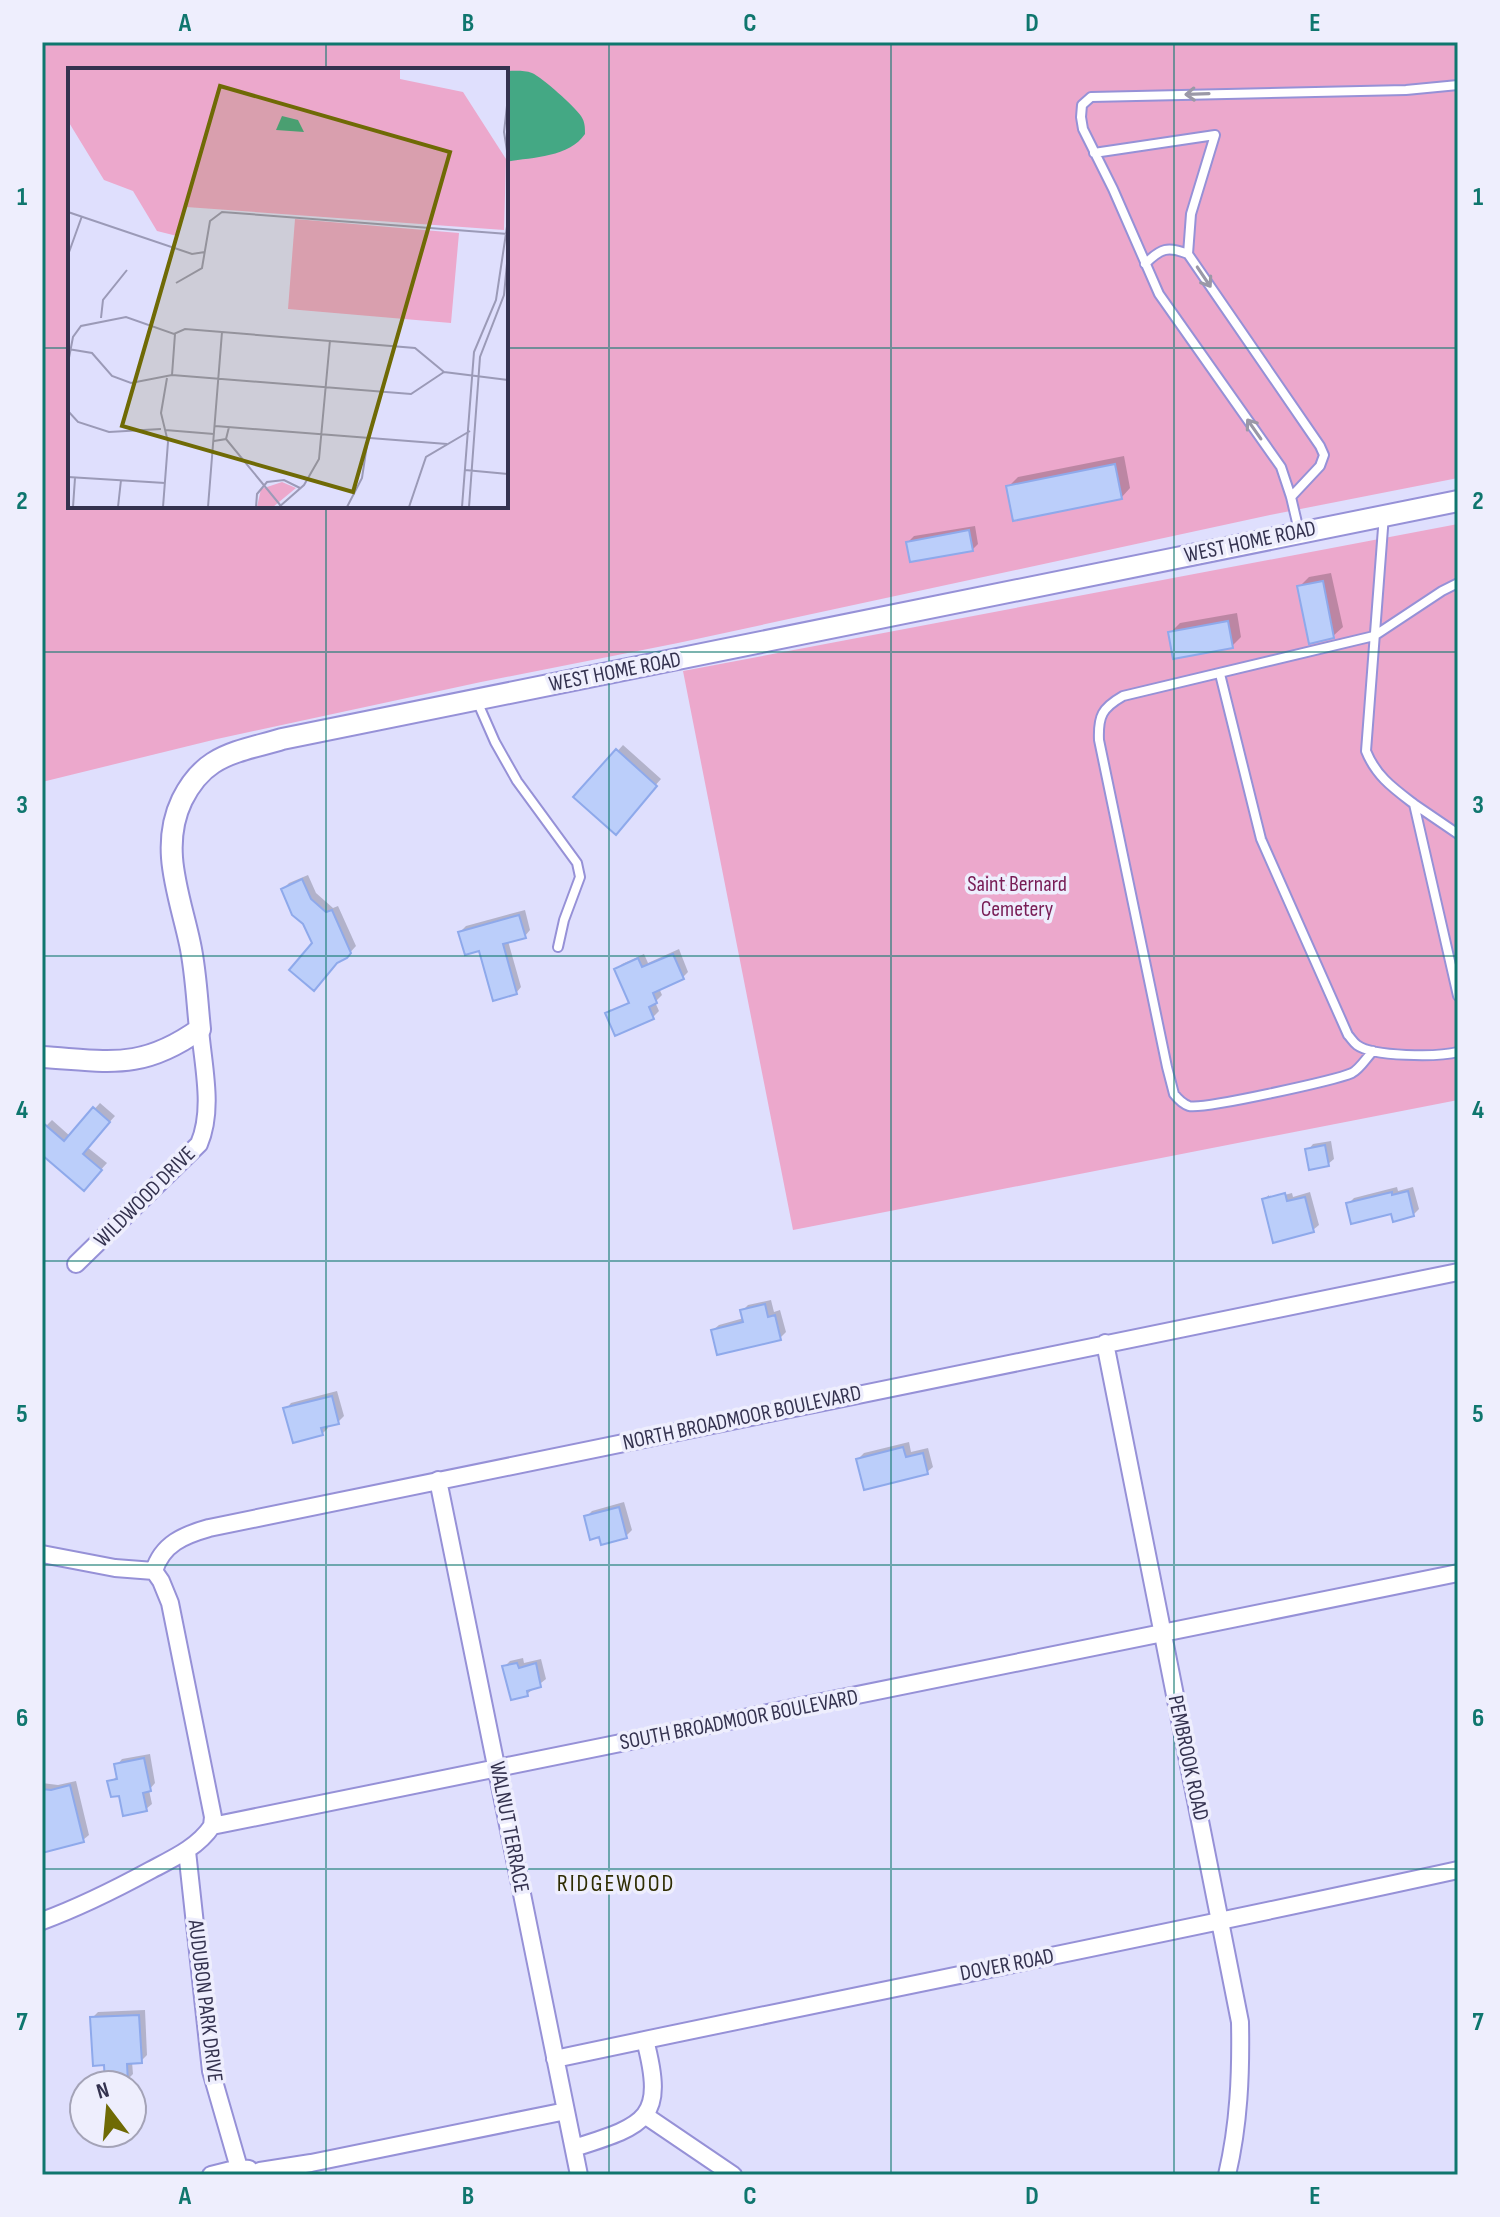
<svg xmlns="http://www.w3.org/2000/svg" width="1500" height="2217" font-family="'Sofia Sans Condensed',sans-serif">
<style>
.green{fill:#eca8cc;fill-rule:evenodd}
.water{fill:#44a884}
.shadow{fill:#0003}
.building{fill:#bbcefa;stroke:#8ea9eb;stroke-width:2}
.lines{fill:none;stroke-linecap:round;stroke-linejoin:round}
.service-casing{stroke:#9691d7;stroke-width:12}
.minor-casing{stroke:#9691d7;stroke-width:20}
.tertiary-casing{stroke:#9691d7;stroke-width:24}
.service{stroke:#fff;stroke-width:8}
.minor{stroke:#fff;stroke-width:16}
.tertiary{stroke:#fff;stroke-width:20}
.oneway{stroke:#9a98a7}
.grid{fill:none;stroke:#0f766e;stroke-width:2;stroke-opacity:0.55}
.labels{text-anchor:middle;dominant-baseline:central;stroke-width:7;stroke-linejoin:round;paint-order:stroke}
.street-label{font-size:22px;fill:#34324f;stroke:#eeeefd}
.park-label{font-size:22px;fill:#781d56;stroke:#eeeefd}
.neighbourhood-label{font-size:24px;letter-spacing:2px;fill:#2f2d02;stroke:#eeeefd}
.inset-road{fill:none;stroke:#9b9ab7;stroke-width:2}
.view{fill:#6f6a05;fill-opacity:0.15;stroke:#6f6a05;stroke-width:4}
.inset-edge{fill:none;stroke:#34324f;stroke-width:4}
.neatline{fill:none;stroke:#0f766e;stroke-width:3}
.grid-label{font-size:26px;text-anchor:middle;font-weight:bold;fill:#0f766e}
</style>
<rect width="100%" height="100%" fill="#dfdffd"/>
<path class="green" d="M42,42H1458V478L1270,515L678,643L481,682L217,739L42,782ZM70,70H506V506H70Z
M1458,524V1100L793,1230L683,671Z"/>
<path class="water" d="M506,71C514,71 524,70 532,73C542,77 575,107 581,116C585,122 585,127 585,134C569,158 531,157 506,162Z"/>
<path class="shadow" d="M1124,456L1130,488L1121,498L1008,487L1018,477Z
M975,526L978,544L972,550L908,542L914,536Z
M1331,573L1343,627L1333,636L1299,587L1309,577Z
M1237,613L1241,637L1232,646L1170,633L1180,623Z
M623,745L661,779L634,809L576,797Z
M308,875L316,893L333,908L338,906L356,946L346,957L314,943L283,889L289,883Z
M525,910L530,930L525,936L508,941L521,987L516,993L480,949L460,932L466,926Z
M679,949L688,972L683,977L659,988L662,995L655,1002L659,1011L653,1017L607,1013L611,1009V1012L638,1001L616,970L622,964L644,954L648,963Z
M100,1103L115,1116L87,1147L107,1163L89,1183L42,1153V1130L52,1120L70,1136Z
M1331,1141L1334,1159L1328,1164L1308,1150L1313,1144Z
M1397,1187L1398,1191L1413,1187L1419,1209L1413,1215L1348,1204L1354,1198Z
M1310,1192L1319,1225L1313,1230L1264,1199L1269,1195V1199L1292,1193L1293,1197Z
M771,1300L774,1312L780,1310L786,1332L780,1338L713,1330L719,1325L744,1318L742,1311L748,1305Z
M337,1391L344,1416L338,1422L327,1425L328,1428L322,1434L286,1409L291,1403Z
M909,1442L911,1452L928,1448L933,1467L927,1472L858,1459L864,1453Z
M624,1502L632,1530L626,1536L586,1517L592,1511Z
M523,1658L524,1663L541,1659L546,1679L527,1694L504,1667L510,1661Z
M150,1754L155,1783L149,1790L152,1804L146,1809L120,1794L110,1782L119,1775L117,1765L122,1759Z
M76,1781L89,1835L83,1840L42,1851V1783L58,1785Z
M145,2010L147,2055L141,2061L132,2062L133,2074L127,2080L106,2063L92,2018L98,2012Z"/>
<path class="building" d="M1115,464L1122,499L1013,521L1006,486Z
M969,530L973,551L910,562L906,542Z
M1323,581L1334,638L1309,644L1297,586Z
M1228,621L1233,648L1173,659L1168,632Z
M616,749L657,786L616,835L573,797Z
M302,879L311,899L326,912L332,910L351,953L347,958L337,963L314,991L289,970L312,943L303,924L292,915L281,889Z
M519,915L526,938L503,944L517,994L493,1001L479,951L465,955L458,932Z
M673,954L684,979L653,993L657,1003L649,1007L654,1019L615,1036L605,1013L629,1003L614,969L638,958L642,967Z
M93,1107L110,1122L83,1154L102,1170L84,1191L42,1155V1122L64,1141Z
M1325,1145L1329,1166L1309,1170L1305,1149Z
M1408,1191L1414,1216L1393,1222L1391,1214L1351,1224L1346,1203L1392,1192V1195Z
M1285,1193L1287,1201L1305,1197L1314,1232L1273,1243L1262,1199Z
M765,1304L768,1317L775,1315L781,1340L717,1355L711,1330L743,1322L740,1310Z
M332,1396L339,1424L321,1428L323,1435L293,1443L283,1408Z
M903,1447L906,1457L923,1453L928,1474L864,1490L856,1459Z
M619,1507L627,1538L601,1545L599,1537L590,1540L584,1516Z
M517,1663L519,1668L536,1663L541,1687L527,1691L528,1696L511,1700L502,1666Z
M144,1758L151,1791L143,1793L147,1811L123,1816L119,1796L111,1797L107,1781L117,1779L114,1764Z
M70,1785L84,1842L42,1853V1789L51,1790Z
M139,2015L142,2063L127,2064L128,2082L105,2083L104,2065L93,2066L90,2017Z"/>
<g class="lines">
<g class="service-casing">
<path id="service" d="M1094,153L1215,135L1191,214L1188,254
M1145,264C1161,248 1168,246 1188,254L1320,446L1324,455L1320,466L1291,497
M1384,515L1366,751C1376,776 1393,788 1414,804
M1299,531L1291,497L1281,467L1159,294L1113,189L1083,129L1081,117L1082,105L1091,97L1406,90L1458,85
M1220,674L1261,839L1348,1035C1351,1038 1353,1042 1357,1045C1373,1057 1438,1057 1458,1052
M477,701L495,742L517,781L577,863L580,877L564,920L558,947
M1458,834L1414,804L1458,996
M1373,1051C1367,1057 1360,1069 1352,1073C1336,1080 1202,1110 1189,1106C1183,1104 1178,1099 1174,1094L1167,1067L1099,740C1098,716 1102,708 1123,696L1374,636L1442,591L1458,583"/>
</g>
<g class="minor-casing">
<path id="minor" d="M76,1264L199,1144C214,1109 203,1066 200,1029
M1105,1343L1240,2022C1241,2074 1239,2124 1227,2175
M438,1480L579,2175
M42,1554L115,1568L154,1571
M154,1571C162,1544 184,1535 209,1528L1458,1272
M154,1571L161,1581L170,1603L213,1817L212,1826
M187,1851L211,2071L239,2168
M42,1921C80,1907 116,1889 151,1870C174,1858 198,1847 212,1826L1458,1573
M555,2059C856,1995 1158,1936 1458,1870
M646,2116L733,2175
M574,2148C646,2125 666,2120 645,2040
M260,2171L311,2163L566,2111
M211,2175L239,2168L249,2169"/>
</g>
<g class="tertiary-casing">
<path id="tertiary" d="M42,1057C109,1061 141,1071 200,1029C197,1001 196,972 190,944C180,896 159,848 182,800C189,786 199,772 213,763C233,750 260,746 282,739L1458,501"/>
</g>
<use href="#service" class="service"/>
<use href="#minor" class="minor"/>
<use href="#tertiary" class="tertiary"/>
</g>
<defs><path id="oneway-shaft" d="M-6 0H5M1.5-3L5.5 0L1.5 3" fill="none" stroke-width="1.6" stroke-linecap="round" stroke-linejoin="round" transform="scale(2)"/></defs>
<g class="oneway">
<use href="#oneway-shaft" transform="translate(1197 94) rotate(178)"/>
<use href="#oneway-shaft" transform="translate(1204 277) rotate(56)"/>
<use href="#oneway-shaft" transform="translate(1254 429) rotate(-125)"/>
</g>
<path class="grid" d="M326,42V70M609,42V2175M891,42V2175M1174,42V2175M42,348H70M506,348H1458M326,506V2175M42,652H1458M42,956H1458M42,1261H1458M42,1565H1458M42,1869H1458"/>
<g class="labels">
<g class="street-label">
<text transform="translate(1250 542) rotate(-12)">WEST HOME ROAD</text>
<text transform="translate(615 672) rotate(-11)">WEST HOME ROAD</text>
<text transform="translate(145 1197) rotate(-45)">WILDWOOD DRIVE</text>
<text transform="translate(742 1418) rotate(-12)">NORTH BROADMOOR BOULEVARD</text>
<text transform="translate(739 1720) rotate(-11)">SOUTH BROADMOOR BOULEVARD</text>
<text transform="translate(1188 1758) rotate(78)">PEMBROOK ROAD</text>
<text transform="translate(509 1827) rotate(79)">WALNUT TERRACE</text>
<text transform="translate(1007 1965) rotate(-11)">DOVER ROAD</text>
<text transform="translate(205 2001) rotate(83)">AUDUBON PARK DRIVE</text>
</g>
<g class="park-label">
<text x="1017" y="884">Saint Bernard<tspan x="1017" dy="25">Cemetery</tspan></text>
</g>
<g class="neighbourhood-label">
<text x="616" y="1883">RIDGEWOOD</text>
</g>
</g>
<g transform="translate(68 68)">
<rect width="440" height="440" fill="#dfdffd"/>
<path d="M0,1H332V11L395,24L438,91L436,162L118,139L109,168L89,163L65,123L36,112L0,53ZM227,151L391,165L383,255L220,241ZM214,414L228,420L205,439H189L193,421Z" fill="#eca8cc"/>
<path d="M214,48L230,52L236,64L208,62Z" fill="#44a884"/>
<path class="inset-road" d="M440,29L436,64L440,89M0,144L124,186L137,184M0,187L14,148M108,215L134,200L142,153L154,144L440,166M33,250L35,232L59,202M0,281L24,285L44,308L63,315L104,307L343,326L376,304M0,295L5,269L13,258L58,249L106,266L117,261L347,280L376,304M376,304L440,312M104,307L107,266M0,343L10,354L41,364L93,361M147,358L379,376M97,362L146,366M158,371L213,438M146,373L158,371L161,359M397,402L440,406M0,409L97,415M5,439L7,410M50,439L53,412M95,439L100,374L93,345L99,310M140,439L154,264M188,439L189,426L199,414L216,412L232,420M211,439L236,417L251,391L262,272M279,439L294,410L300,370M341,439L358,389L402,363M394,439L406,284L428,232L440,152M401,439L412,289L436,227L440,185"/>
<path class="view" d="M152,18L382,84L285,424L54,358Z"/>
<rect width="440" height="440" class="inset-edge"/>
</g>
<rect width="1500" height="2217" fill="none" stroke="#eeeefd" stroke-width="88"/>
<g transform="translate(108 2109) rotate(344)"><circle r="38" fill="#eeeefd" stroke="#a4a3b7" stroke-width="2"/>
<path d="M0-6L14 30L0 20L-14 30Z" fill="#6f6a05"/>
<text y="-12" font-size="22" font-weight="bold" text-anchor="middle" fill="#34324f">N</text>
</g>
<rect x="44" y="44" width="1412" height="2129" class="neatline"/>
<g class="grid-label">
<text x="185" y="31">A</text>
<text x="468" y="31">B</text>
<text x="750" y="31">C</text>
<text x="1032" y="31">D</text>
<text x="1315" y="31">E</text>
<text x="22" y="205">1</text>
<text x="1478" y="205">1</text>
<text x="22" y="509">2</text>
<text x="1478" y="509">2</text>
<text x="22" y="813">3</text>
<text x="1478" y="813">3</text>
<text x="22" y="1118">4</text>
<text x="1478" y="1118">4</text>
<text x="22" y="1422">5</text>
<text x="1478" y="1422">5</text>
<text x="22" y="1726">6</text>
<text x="1478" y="1726">6</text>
<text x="22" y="2030">7</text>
<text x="1478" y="2030">7</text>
<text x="185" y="2204">A</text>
<text x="468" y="2204">B</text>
<text x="750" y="2204">C</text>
<text x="1032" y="2204">D</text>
<text x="1315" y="2204">E</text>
</g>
</svg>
